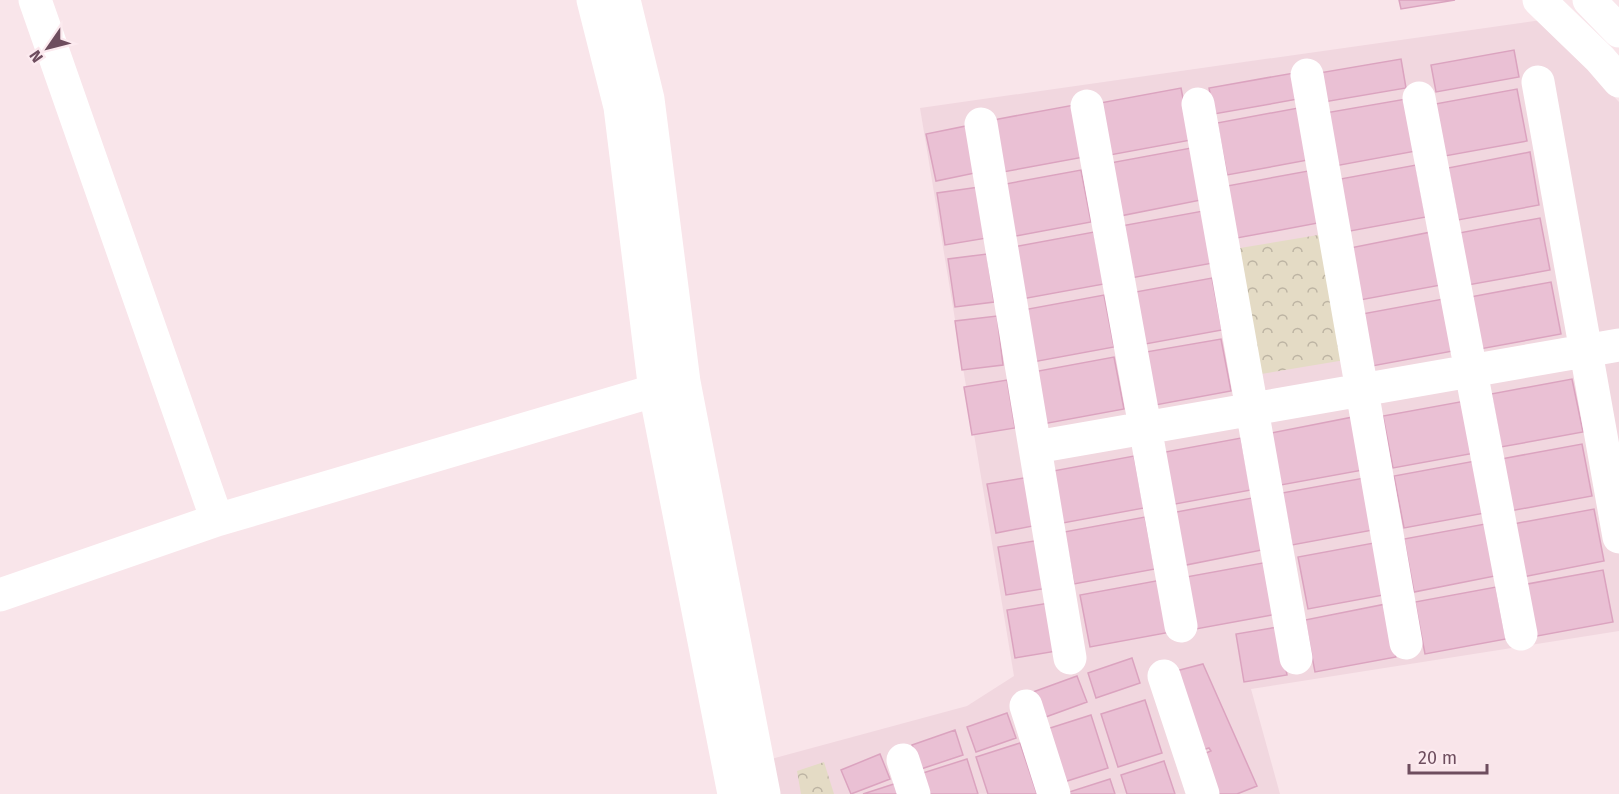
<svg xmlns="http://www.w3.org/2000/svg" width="1619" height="794" font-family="'Fira Sans',sans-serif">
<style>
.residential{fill:#f1d7df}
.park{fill:url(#park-crowns)}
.building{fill:#eac0d4;stroke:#dba3bf;stroke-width:1.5}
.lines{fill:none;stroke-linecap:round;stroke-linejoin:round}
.minor{stroke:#fff;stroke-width:33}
</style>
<defs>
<pattern id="park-crowns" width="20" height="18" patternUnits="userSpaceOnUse" patternTransform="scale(1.5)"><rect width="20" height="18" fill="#e4dbc5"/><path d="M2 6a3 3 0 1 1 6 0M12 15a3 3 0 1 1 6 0" fill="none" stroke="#bdb4a3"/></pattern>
</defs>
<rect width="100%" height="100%" fill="#f9e5ea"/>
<path class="residential" d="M1541,20L1619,102V631L1251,689L1280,794H751L742,767L967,706L1014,676L920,108Z"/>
<path class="park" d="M1324,234L1345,360L1261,374L1240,248Z
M824,762L834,794H801L797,771Z"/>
<path class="building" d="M1399,0H1455L1401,9Z
M1514,50L1519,77L1436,92L1431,65Z
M1401,59L1406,88L1324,102L1319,73Z
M1294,73L1298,99L1214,114L1209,88Z
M1181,88L1191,140L1110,155L1100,103Z
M1517,89L1527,141L1445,156L1435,104Z
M1406,99L1416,151L1335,166L1325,113Z
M1074,105L1084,157L1003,172L993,120Z
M1298,108L1308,160L1227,175L1217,123Z
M966,126L975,173L936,181L926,134Z
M1191,148L1201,200L1120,216L1110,163Z
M1530,152L1539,205L1458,220L1448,168Z
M1416,165L1426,217L1345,232L1335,180Z
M1081,170L1091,222L1010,237L1000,185Z
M1308,171L1318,223L1237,238L1227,186Z
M979,187L987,238L945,245L937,193Z
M1203,211L1213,263L1131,278L1121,226Z
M1540,218L1550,270L1468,285L1459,233Z
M1094,232L1104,284L1022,299L1013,247Z
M1431,232L1441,285L1360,300L1350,248Z
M987,254L994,302L955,307L948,259Z
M1212,278L1222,330L1140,345L1130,293Z
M1551,282L1561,334L1480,349L1470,297Z
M1104,295L1114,347L1033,362L1023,310Z
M1443,299L1453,351L1372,366L1362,314Z
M997,316L1003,365L962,370L955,321Z
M1221,339L1231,391L1150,406L1140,353Z
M1114,357L1124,409L1043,424L1033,372Z
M1572,379L1583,432L1501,447L1491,394Z
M1007,380L1015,428L972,435L964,387Z
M1465,401L1475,453L1393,468L1383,416Z
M1353,417L1363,470L1281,485L1271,433Z
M1241,438L1251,490L1170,505L1160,453Z
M1582,444L1592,496L1510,511L1501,459Z
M1134,456L1144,508L1063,523L1053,471Z
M1475,461L1485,513L1404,528L1394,476Z
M1030,477L1038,525L996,533L987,484Z
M1364,478L1373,530L1292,545L1282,493Z
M1252,498L1262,550L1181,566L1171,513Z
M1594,509L1604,561L1523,577L1513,524Z
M1145,517L1155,569L1074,584L1064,532Z
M1485,524L1495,576L1414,592L1404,539Z
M1040,540L1048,588L1006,595L998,547Z
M1379,542L1389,594L1308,609L1298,557Z
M1268,562L1277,614L1196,629L1186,577Z
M1603,570L1613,622L1532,637L1522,585Z
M1161,580L1171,632L1090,647L1080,595Z
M1496,587L1506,639L1425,654L1415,602Z
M1049,603L1057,651L1015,658L1007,610Z
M1386,604L1396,657L1315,672L1305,620Z
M1278,627L1287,675L1244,682L1236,634Z
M1132,658L1140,683L1096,698L1088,673Z
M1203,664L1257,786L1237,794H1214L1201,755L1211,751L1209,748L1199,751L1172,672Z
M1077,676L1087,702L1043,718L1033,692Z
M1145,700L1162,753L1118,767L1101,714Z
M1007,713L1016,738L976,752L967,727Z
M1091,715L1108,768L1064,782L1047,729Z
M955,730L963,755L921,769L912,745Z
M1020,743L1037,794H988L976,757Z
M880,754L890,779L851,794L841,770Z
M967,759L978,794H930L923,773Z
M1164,761L1175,794H1127L1121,775Z
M1110,779L1115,794H1067L1066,793Z
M897,783L900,794H863Z"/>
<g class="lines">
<path class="minor" d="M35,0L217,520
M593,0L620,107L655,391L734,794
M624,0L648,99L684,382L764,794
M1539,0L1600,59L1619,81
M1589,0L1619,31
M1307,75L1406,643
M1538,82L1619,537
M1419,98L1521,634
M1198,104L1296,658
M1087,106L1181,626
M981,124L1070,658
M1036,447L1619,345
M0,595L217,520L677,384
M1164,676L1203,794
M1026,706L1054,794
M903,760L914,794"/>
</g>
<g transform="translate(48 48) rotate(235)" stroke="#fceaef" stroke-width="4.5" paint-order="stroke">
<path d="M0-4.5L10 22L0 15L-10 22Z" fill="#6e4d5e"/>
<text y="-9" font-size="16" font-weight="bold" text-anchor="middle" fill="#6e4d5e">N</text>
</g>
<path d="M1409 764v9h78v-9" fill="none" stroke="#6e4d5e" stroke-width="3"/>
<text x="1418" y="764" font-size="18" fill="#6e4d5e" stroke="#fceaef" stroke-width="4.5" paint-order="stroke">20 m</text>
</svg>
